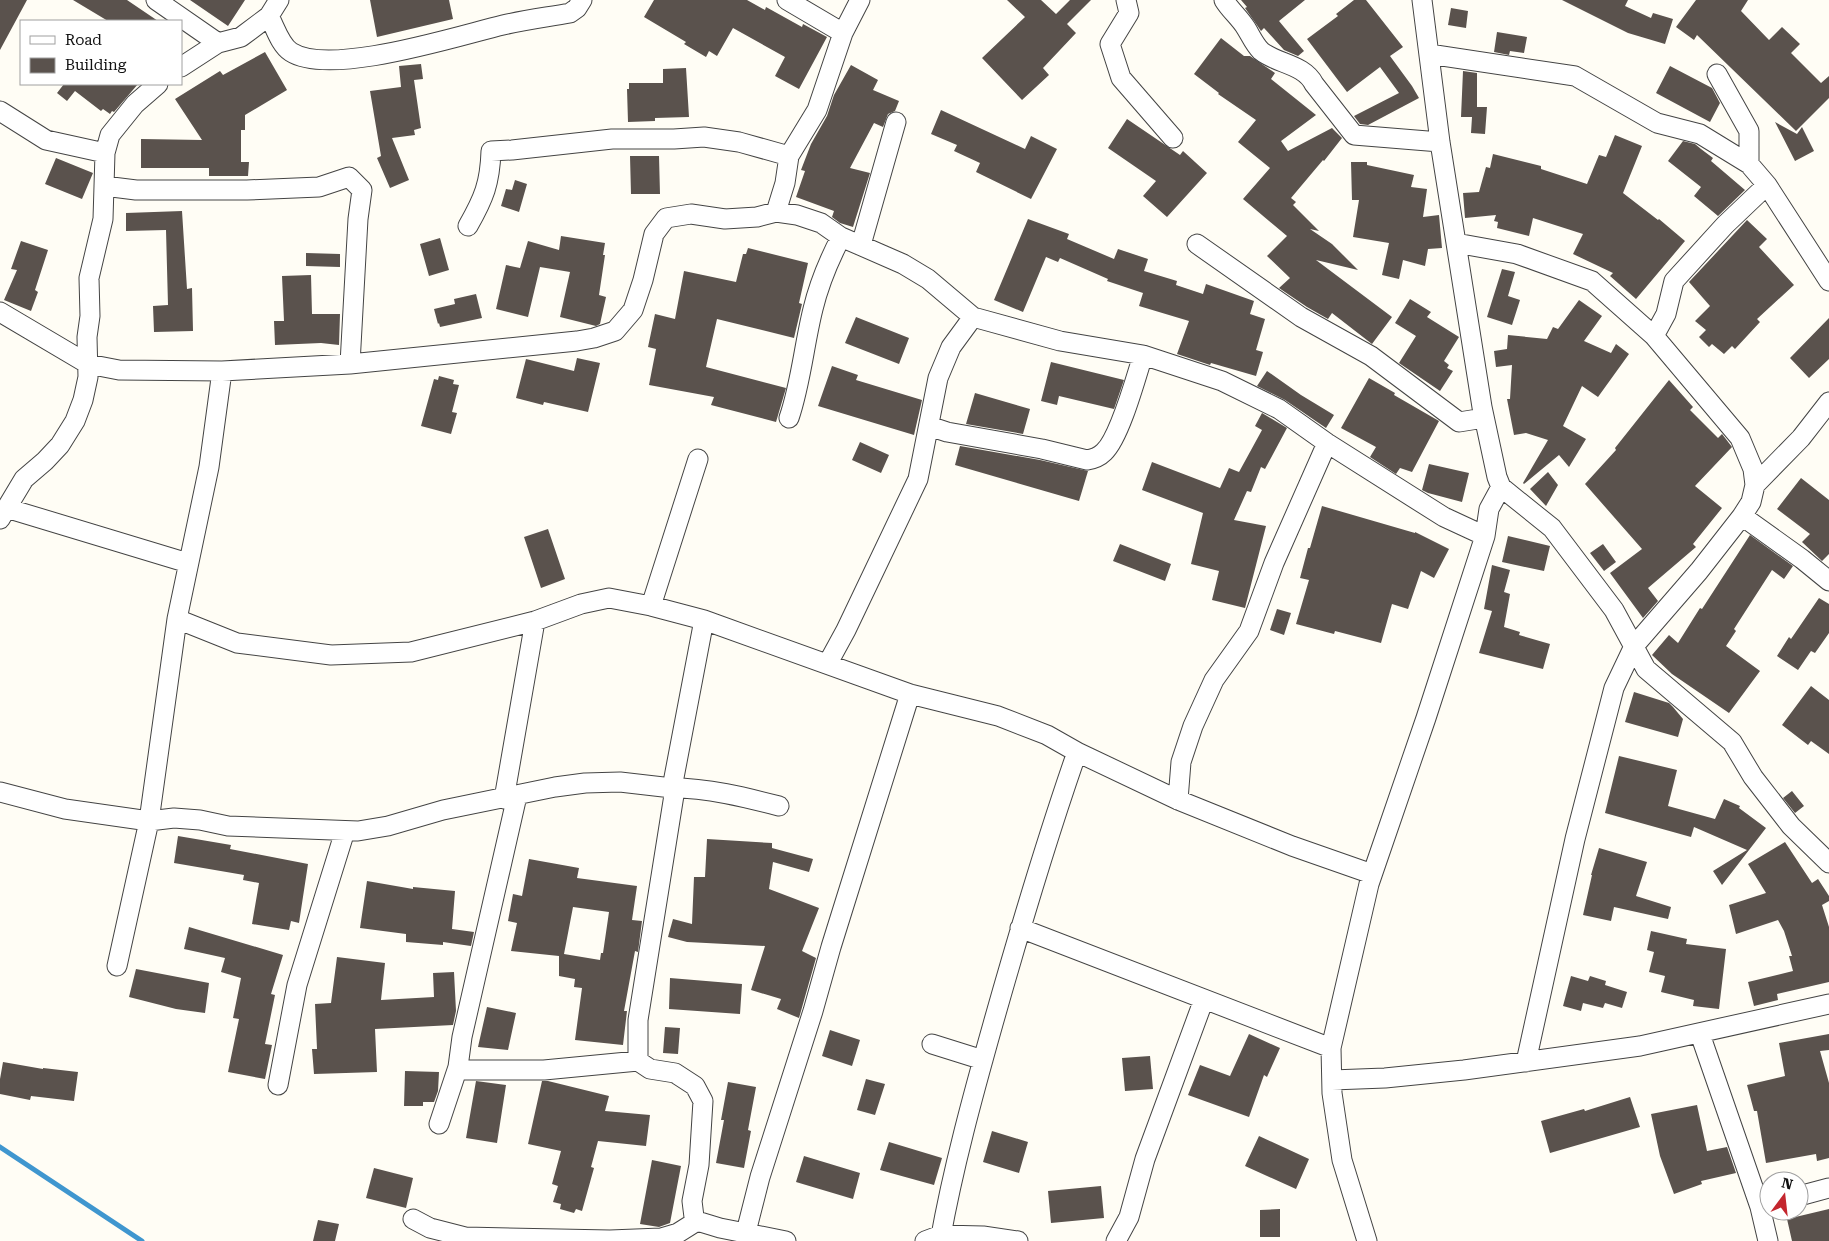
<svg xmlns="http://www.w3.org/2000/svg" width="1829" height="1241" font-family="'Roboto Serif',serif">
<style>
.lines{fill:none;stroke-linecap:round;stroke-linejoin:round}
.stream{stroke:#3f96cf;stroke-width:5}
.building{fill:#5a524d;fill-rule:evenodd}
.minor-casing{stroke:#444;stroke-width:21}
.minor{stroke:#fff;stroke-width:19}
</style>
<rect width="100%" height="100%" fill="#fffdf5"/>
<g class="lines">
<path class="stream" d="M0,1147L142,1241"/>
</g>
<path class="building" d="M0,0H27L0,50Z
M73,0H127L158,21H108Z
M190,0H245L228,26Z
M370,0H449L453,19L377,37Z
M654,0H747L765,10L766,7L802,27L803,24L827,37L799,89L775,76L785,57L733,28L717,56L709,51L706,57L684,44L686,42L644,17Z
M1007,0H1041L1056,14L1070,0H1091L1067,24L1076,33L1043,68L1049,75L1022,100L982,58L1025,17Z
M1241,0H1305L1279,21L1304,51L1298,56L1284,50L1264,28L1261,31L1245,8L1247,7Z
M1354,0H1366L1403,47L1390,56L1412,86L1419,98L1368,125L1360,124L1354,116L1399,93L1380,67L1347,92L1307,39L1338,16L1336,14Z
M1562,0H1628L1625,6L1651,18L1653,13L1673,19L1665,44L1628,33Z
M1696,0H1748L1741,11L1769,40L1782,27L1800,44L1791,53L1821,83L1829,76V98L1796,131L1697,35L1694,40L1676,27Z
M1451,8L1468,11L1466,28L1448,25Z
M1497,32L1527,37L1524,53L1510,51L1509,55L1494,52Z
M1221,38L1244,56H1250L1275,73L1271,79L1316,115L1281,141L1288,151L1332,128L1342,138L1324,161L1323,160L1291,198L1296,202L1293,205L1319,231L1310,229L1332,244L1358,270L1316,260L1392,317L1372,344L1332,313L1328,319L1307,307L1279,288L1290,278L1267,256L1287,236L1243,199L1270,168L1238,142L1256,120L1218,94L1219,93L1194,74Z
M265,52L287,90L245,115V130H241V162H249L248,176H209V168H141V139L202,140L175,99L220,71L223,75Z
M421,64L423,79L414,80L421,128L414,130L415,135L392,138L409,180L390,188L377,158L381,156L370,91L401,87L399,66Z
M851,65L878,80L873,90L899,101L895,111L888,114L883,127L874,123L850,168L870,173L853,227L840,223L832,217L834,211L796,197L805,171L801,170L811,144L827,116L834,95Z
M1670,66L1712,88L1720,103L1710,122L1656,93Z
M686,68L689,117L655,118V121L628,122L627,89H629V83H663V69Z
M1463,71L1477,73V107H1487L1485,134L1471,133L1472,117H1461Z
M64,84H138L114,112L112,111L110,114L103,109L101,111L75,91L67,101L57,93Z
M941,110L1025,149L1031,136L1057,149L1031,199L976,172L980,163L954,151L957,145L931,134Z
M1127,119L1180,155L1183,151L1207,173L1167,217L1143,196L1156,181L1108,148Z
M1775,122L1797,134L1802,127L1814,151L1795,161Z
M1615,135L1642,146L1623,193L1658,220L1659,219L1685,241L1636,299L1610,276L1613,273L1573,254L1583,234L1533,218L1529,236L1497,228L1498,222L1494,221L1496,215L1465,218L1463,193L1479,192L1486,167L1490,168L1493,154L1541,166V169L1587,184L1599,155L1606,157Z
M1683,141L1695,144L1701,149L1713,158L1711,161L1745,190L1718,216L1694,196L1701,187L1668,161Z
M630,156H659L660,194H631Z
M56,158L93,173L82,199L45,184Z
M1351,162H1367V165L1414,175L1411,187L1427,189L1423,217L1439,215L1442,248L1428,249L1425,266L1403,260L1399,279L1382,275L1389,243L1353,237L1359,200H1352Z
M515,180L527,184L519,212L501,206L506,189L512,190Z
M182,211L187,289L192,288L193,331L154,332L153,306L168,305L166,230L126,231V213Z
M1028,219L1069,234L1067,239L1114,259L1118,249L1148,259L1144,271L1177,281L1176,285L1203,294L1206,284L1254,301L1250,314L1265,319L1256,350L1263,352L1256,376L1211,363L1210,365L1177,354L1189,321L1139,306L1143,293L1107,281L1108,279L1060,258L1058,262L1046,257L1023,312L994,300Z
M1747,220L1767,239L1759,247L1794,285L1757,319L1760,322L1735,349L1732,346L1724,354L1712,344L1709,347L1699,337L1706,330L1695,321L1710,306L1689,282Z
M561,236L605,243L603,255H605L599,295L606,297L600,324L596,326L560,317L570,272L540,267L528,317L496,309L506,265L520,268L528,241L559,250Z
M440,238L449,270L429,276L420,244Z
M21,241L48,250L35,290L38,292L31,311L4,300L17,270L11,269Z
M748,248L808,263L799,303L802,304L794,338L717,319L706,367L786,388L776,422L711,405L714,397L649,385L656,349L648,347L655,314L675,319L684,271L736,282L743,254H746Z
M306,253L340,254V267L306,266Z
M1502,269L1515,272L1508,296L1520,300L1512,325L1487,317Z
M311,275L312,314H340L339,345L321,343L275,345L274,321H284L282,276Z
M476,294L482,318L440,327L439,323L438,324L434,309L455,304L454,299Z
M1410,299L1431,312L1427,317L1459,337L1444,361L1449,365L1447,368L1453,371L1440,391L1399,363L1416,336L1395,323Z
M1579,300L1602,316L1584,341L1611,353L1616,344L1629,354L1598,397L1582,386L1563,426L1586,439L1569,467L1559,455L1524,484L1523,483L1548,440L1526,433L1514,435L1507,399H1510L1512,365L1496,367L1494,351L1507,349L1508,335L1547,339L1553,327L1558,329Z
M856,317L909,338L899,364L845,343Z
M1829,318V359L1809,378L1790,358Z
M577,358L600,363L588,412L544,402L543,405L516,398L526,359L574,371Z
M1051,362L1124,380L1114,409L1059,396L1057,405L1041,401Z
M832,366L858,375L856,380L922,400L914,435L818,406Z
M1267,371L1301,395L1334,415L1326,428L1285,400L1257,386Z
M439,376L454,380L453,384L459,385L452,412L457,413L451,434L421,426L434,379L438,380Z
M1369,378L1395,393L1394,395L1439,421L1412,472L1400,468L1396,474L1370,457L1376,447L1341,428Z
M1669,380L1693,407L1690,410L1718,438L1722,434L1732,447L1695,486L1722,508L1693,544L1696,547L1648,588L1658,601L1643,618L1610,573L1642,549L1585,484L1616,450L1615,448Z
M975,393L1030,409L1023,434L966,424Z
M1262,413L1287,428L1265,469L1261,467L1251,492L1247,491L1234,520L1266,526L1245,608L1212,600L1219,571L1191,564L1203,513L1142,490L1152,462L1220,488L1229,468L1239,472L1262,430L1255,426Z
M860,442L889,455L881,473L852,460Z
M960,446L1040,460L1088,471L1079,501L955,465Z
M1429,464L1469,473L1462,502L1428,493L1422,490Z
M1548,472L1558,485L1546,506L1530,489Z
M1801,478L1829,500V554L1822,561L1802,542L1810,534L1777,509Z
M1322,506L1415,533V532L1449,549L1434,578L1421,571L1408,609L1392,604L1381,643L1335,631L1334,634L1296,624L1309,580L1300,578L1308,548H1310Z
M548,529L565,579L541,588L524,537Z
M1750,535L1793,566L1784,579L1772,570L1734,629L1736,631L1726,646L1760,671L1729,713L1672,674L1652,655L1669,635L1678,643L1700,608L1702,609Z
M1508,536L1550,546L1544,571L1502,562Z
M1120,544L1171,564L1165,581L1113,561Z
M1603,544L1616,562L1604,571L1590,553Z
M1492,565L1510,570L1504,592L1510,594L1504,627L1520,632L1519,635L1550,644L1543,669L1479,653L1492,611L1484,609Z
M1819,598L1829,604V633L1815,653L1811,651L1798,670L1777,656L1789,637L1791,639Z
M1277,609L1291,613L1284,635L1270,630Z
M1811,686L1829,700V754L1811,741L1808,745L1782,725Z
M1634,692L1669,703L1673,707L1683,719L1678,737L1625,722Z
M1619,756L1677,770L1668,806L1715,819L1724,799L1740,806L1739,808L1766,828L1722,885L1713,871L1747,850L1694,827L1691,837L1605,813Z
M1792,791L1804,806L1795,813L1783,798Z
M178,836L231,845L230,849L308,864L299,923L291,921L289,930L252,924L259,883L243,880L244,875L174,863Z
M707,839L772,843V848L813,859L809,872L773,862L769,889L819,908L802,951L816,958L799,1018L777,1009L781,999L751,990L765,946L687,942L668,937L673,919L692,924L694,877H705Z
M1785,842L1812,883L1818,879L1829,896V901L1822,905L1829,927V982L1777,994L1778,1000L1754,1006L1748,982L1793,971L1789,956H1792L1784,931L1778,920L1736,934L1729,905L1766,893L1748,864Z
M1599,848L1647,862L1636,896L1671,907L1668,919L1614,907L1611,921L1583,915L1592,875H1591Z
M529,859L579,868L577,878L637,886L632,920L642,921L638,952L635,951L624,1011H627L623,1045L575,1040L582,988L574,987L575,979L559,976V956L511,951L517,923L508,921L513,894L522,896ZM573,907L609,912L603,953H601L600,960L564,954Z
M367,881L413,889V887L455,891L452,929L474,932L471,946L443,942V945L406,942V934L360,928Z
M189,927L283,955L271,994L275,995L265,1044L272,1045L265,1079L228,1072L239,1019L233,1018L241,978L221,972L225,958L184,949Z
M1651,931L1687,939L1686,944L1726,949L1719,1009L1693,1006L1694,1000L1661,992L1665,976L1649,972L1654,952L1647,950Z
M337,957L385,963L381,1000L434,997L433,973L454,972L456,1011L453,1025L375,1029L377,1072L314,1074L312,1049H317L315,1004L331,1003Z
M136,969L209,983L205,1013L176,1009L129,997Z
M1571,976L1588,981L1590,976L1606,981L1605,985L1627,992L1622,1008L1605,1003L1603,1008L1583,1003L1581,1011L1563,1006Z
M670,978L742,984L740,1014L669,1009Z
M487,1007L516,1013L508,1050L478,1047Z
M665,1027L680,1028L678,1054L663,1053Z
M830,1030L860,1040L852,1066L822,1056Z
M1249,1034L1280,1048L1267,1077L1264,1075L1249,1117L1188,1095L1200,1065L1230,1076Z
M1829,1034V1050L1820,1051L1829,1083V1158L1817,1161L1816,1154L1766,1163L1757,1111H1754L1747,1085L1785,1076L1779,1043Z
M1150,1056L1153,1089L1125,1091L1122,1058Z
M3,1062L43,1069V1068L78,1072L74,1101L31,1096L30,1100L0,1094V1079Z
M405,1071L439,1072L438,1091L434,1102H423V1106H404Z
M866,1079L885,1084L875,1115L857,1110Z
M476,1081L506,1085L497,1143L466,1138Z
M542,1081H548L609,1096L605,1111L650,1115L646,1146L598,1141L591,1167L594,1168L582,1211L576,1209L574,1213L560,1209L561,1204L553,1202L558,1186L552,1184L561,1151L528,1144Z
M728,1082L756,1087L748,1130L751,1131L744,1168L716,1163L724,1120H721Z
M1630,1097L1640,1127L1550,1153L1541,1121L1584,1109L1585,1111Z
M1697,1105L1707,1151L1727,1147L1736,1173L1701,1181L1702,1184L1674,1194L1660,1156L1651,1114Z
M992,1131L1028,1142L1019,1173L983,1162Z
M1259,1136L1309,1159L1296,1189L1245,1166Z
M889,1142L942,1158L934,1185L880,1170Z
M804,1156L860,1173L853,1199L796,1182Z
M652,1160L681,1166L670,1223L659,1227L640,1224Z
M374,1168L413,1178L406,1208L366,1198Z
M1101,1186L1104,1218L1051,1223L1048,1191Z
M1280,1209V1237H1260V1210Z
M1829,1209V1241H1792L1787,1219Z
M318,1220L339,1224L335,1241H313Z"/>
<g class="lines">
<g class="minor-casing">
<path id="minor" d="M156,0L218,43
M787,0L843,33
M1126,0L1129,13L1110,44L1121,78L1173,138
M1224,0C1230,10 1240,18 1246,28C1251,36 1254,44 1261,51C1277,64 1304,64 1314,84L1354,135L1440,142
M269,16C275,27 280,45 291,52C330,77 457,36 503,25C525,20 548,17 570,13L577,8L582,0
M1429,54L1575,76L1657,123L1700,134L1749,164
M181,67L218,43L241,37L269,16L279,0
M1717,74L1749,131V164L1767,185L1829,281
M0,111L46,140L105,153
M104,186L136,190H247L319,187L349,177L362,190L358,219L350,364
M776,212L785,183L789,156L817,110L843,33L860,0
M468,226C484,198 490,183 491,151L512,150L612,139H674L704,137L739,142L789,156
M1456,243L1517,254L1592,281L1654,336L1740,438L1753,469L1755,485L1751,502L1742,516L1699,571L1634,646L1614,688L1575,839L1526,1062
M1197,244L1301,317L1371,356L1459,422L1484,418
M861,245L896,122
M0,312L88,364L119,370L222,371L350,364L577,341L594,338L615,331L633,310L643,280L654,234L666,218L691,214L725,219L757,217L776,212L797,215L821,223L841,237L903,264L928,279L973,317L1060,341L1143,355L1222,381L1279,409L1327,443L1444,517L1485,536
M1654,336L1666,314L1674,281L1725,225L1767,185
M222,371L209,467L177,619L237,643L331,655L411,652L535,621L581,604L609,598L651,606L704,620L910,694L998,716L1047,735L1077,752
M789,418C801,383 804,345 813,309C819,284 829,260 841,237
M929,426L947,432L1042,449L1087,460C1094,459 1099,457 1104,452C1120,437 1136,377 1143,355
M1755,485L1801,438L1829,402
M1501,487L1552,528L1614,610L1646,669L1732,742L1753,777L1791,826L1829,863
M6,508L188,563
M1742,516L1802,559L1829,581
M0,519L24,479L45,461L60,445L75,421L83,400L88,377L87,337L90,316L89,278L103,219L105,153L110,135L135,104L158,84
M651,606L698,459
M828,663L846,630L918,479L938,378L951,347L973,317
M0,792L65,809L149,821L174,818L200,820L228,826L358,831L388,826L443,810L555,787L585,783L620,782L672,788L704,620
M517,796L462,1037L458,1067L465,1070H544L638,1061
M504,799L535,621
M1178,800L1181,762L1193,726L1214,680L1249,631L1274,563L1327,443
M779,806C744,797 708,788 672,788L674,795L638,1020V1061L650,1069L675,1073L695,1086L703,1101L699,1165L692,1201L694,1217L697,1221L720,1228L786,1241
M1020,928L1331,1048
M117,966L149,821L177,619
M1700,1034L1760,1207L1769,1204
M932,1044L983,1060
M1332,1080L1385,1078L1464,1070L1640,1046L1829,1004
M278,1085L297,985L345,831
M439,1124L458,1067
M1799,1196L1829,1188
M1760,1207L1768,1241
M413,1219L430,1228L465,1237L610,1240L661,1238L678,1233L697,1221
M746,1232L760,1177L813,1011L831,947L910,694
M925,1241L941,1235L983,1236L1018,1241
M940,1241C953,1168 973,1095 993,1024C1019,932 1046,841 1077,752L1178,800L1292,846L1372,874
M1116,1241L1129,1217L1145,1159L1204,999
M1367,1241L1342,1160L1332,1093L1331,1048L1369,884L1426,718L1485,536L1489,509L1501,487L1497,477L1482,407L1440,142L1422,0"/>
</g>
<use href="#minor" class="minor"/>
</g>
<rect x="20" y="20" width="162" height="65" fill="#ffffff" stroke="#a0a0a0"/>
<rect x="30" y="36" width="25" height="8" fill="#ffffff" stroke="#a0a0a0"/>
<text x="65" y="45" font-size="15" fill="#111111">Road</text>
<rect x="30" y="58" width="25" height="15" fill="#5a524d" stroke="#a0a0a0"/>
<text x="65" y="70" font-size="15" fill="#111111">Building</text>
<g transform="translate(1784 1196) rotate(15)"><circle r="24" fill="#ffffff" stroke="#a0a0a0"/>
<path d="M0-4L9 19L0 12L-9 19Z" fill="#c4262e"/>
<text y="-8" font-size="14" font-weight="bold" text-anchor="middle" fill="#111111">N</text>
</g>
</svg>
